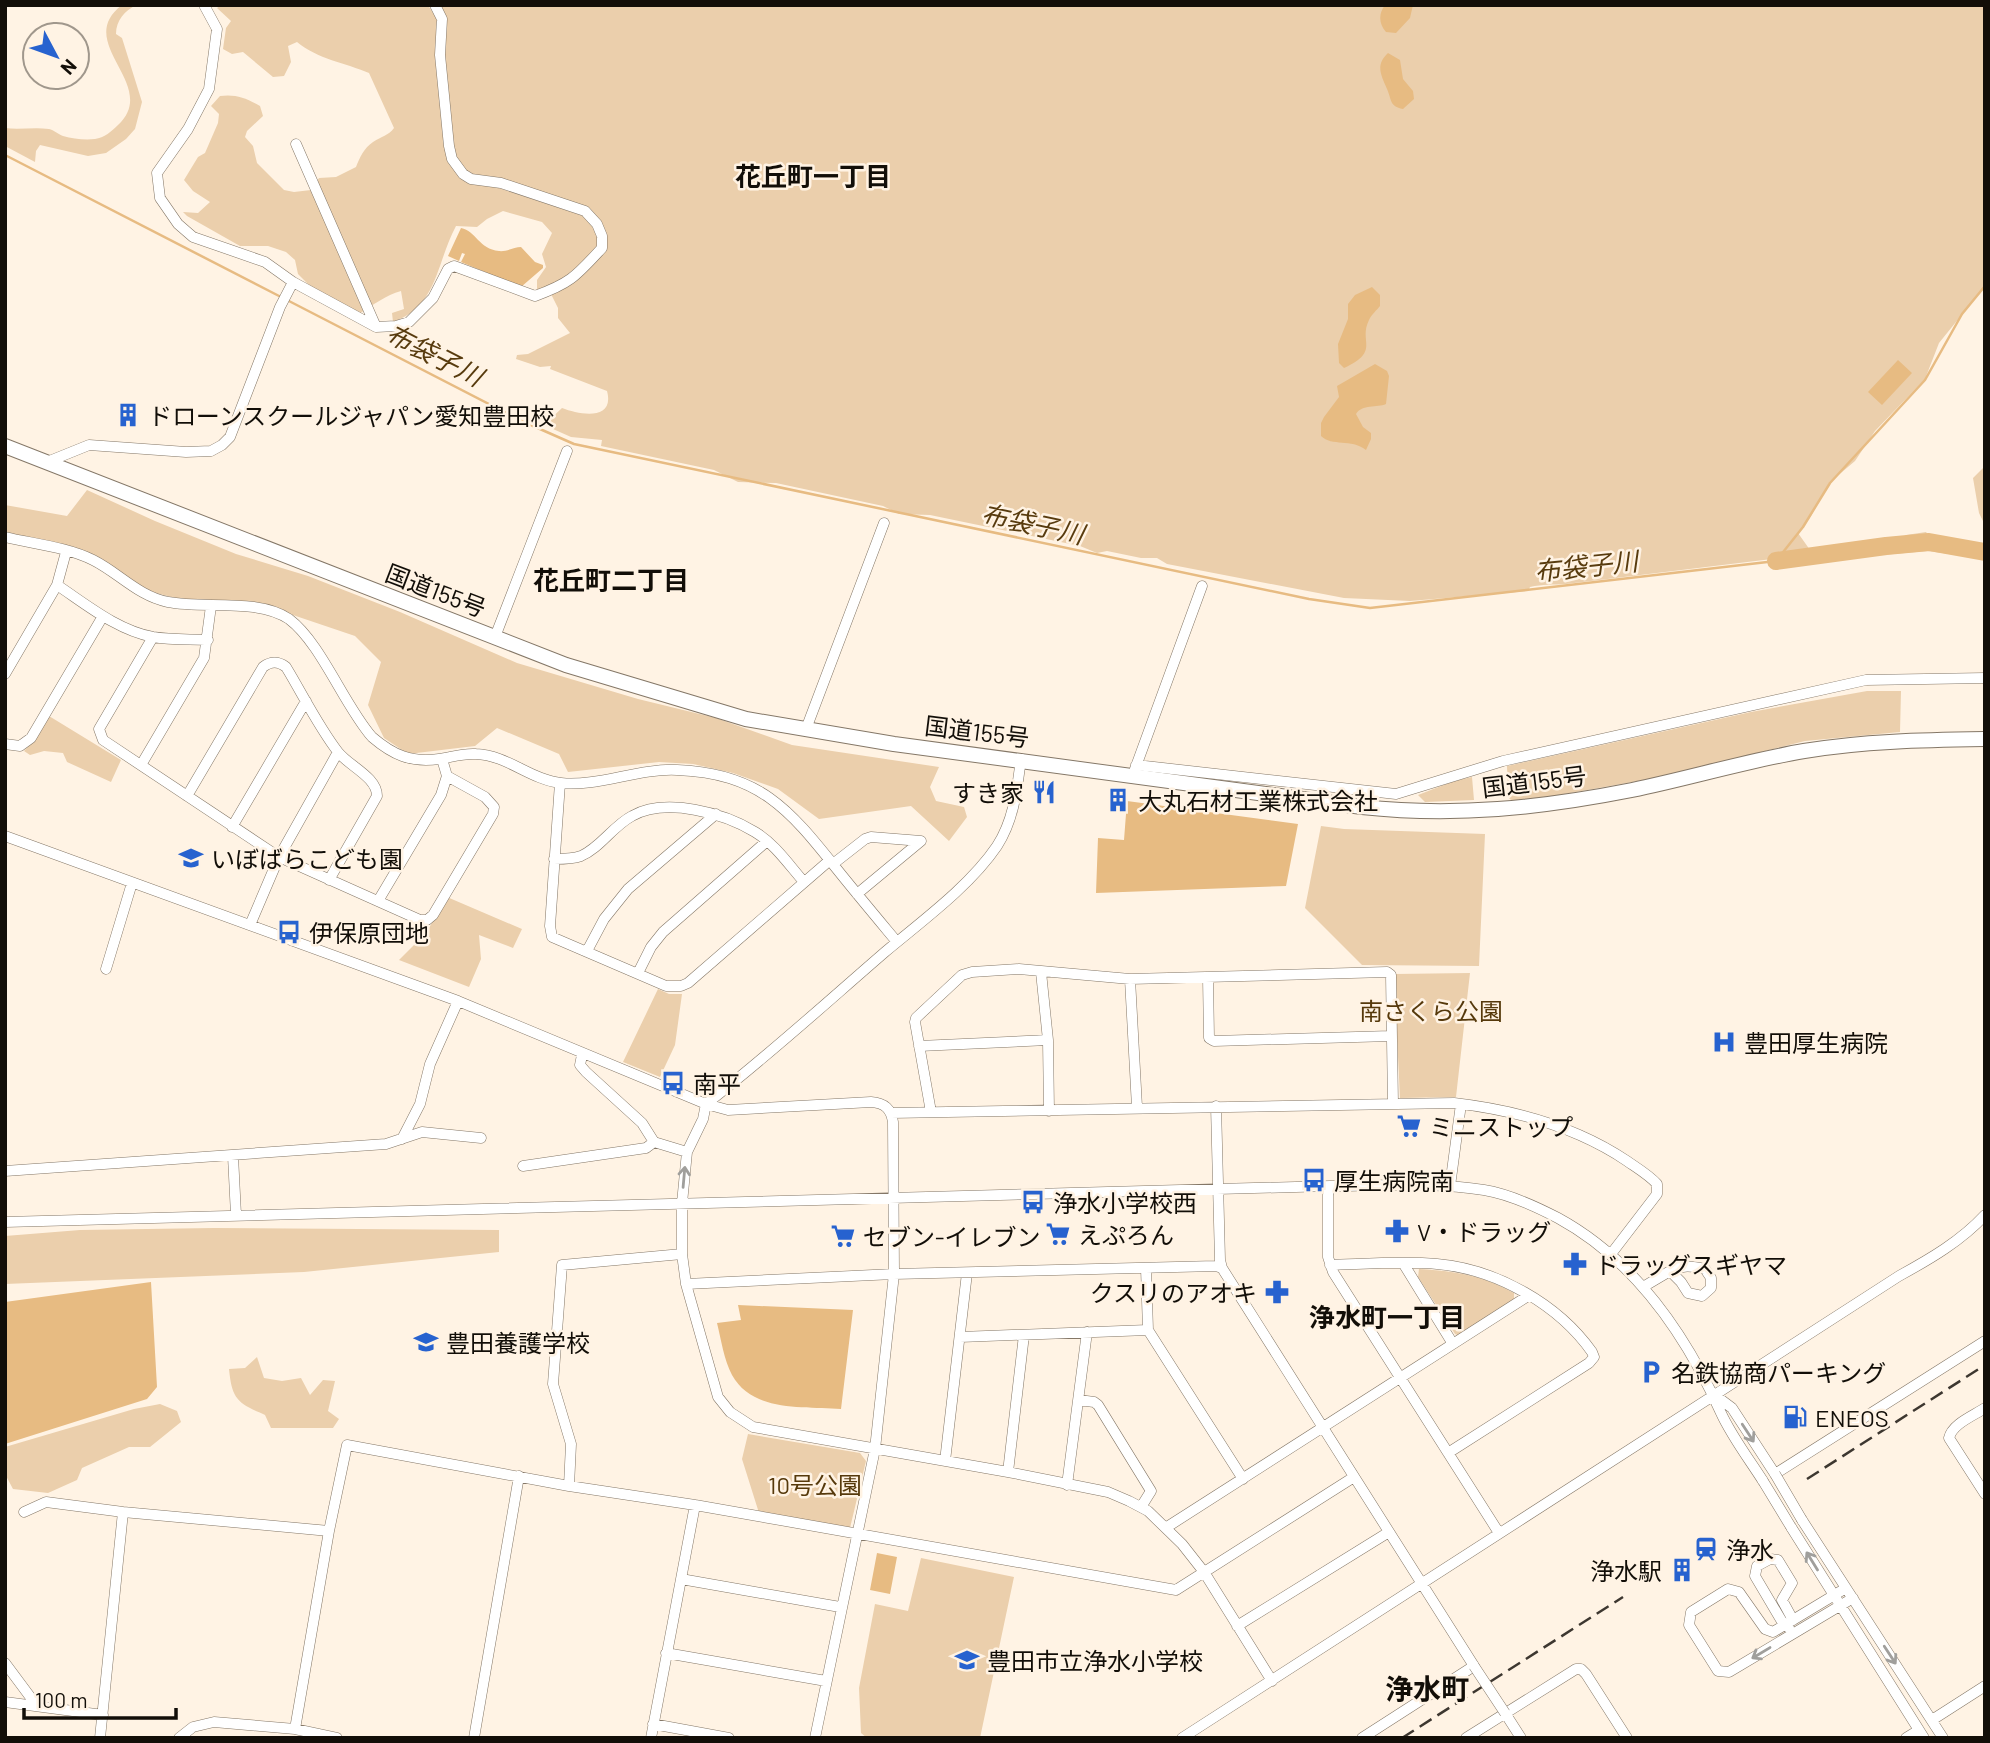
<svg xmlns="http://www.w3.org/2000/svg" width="1990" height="1743" font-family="Barlow,'Noto Sans JP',sans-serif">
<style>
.green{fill:#ebcfac}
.water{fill:#e7bb82}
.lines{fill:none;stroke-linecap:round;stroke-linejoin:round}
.stream{stroke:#e7bb82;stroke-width:2.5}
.river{stroke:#e7bb82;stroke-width:18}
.minor-casing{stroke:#847767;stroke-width:11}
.highway-casing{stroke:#847767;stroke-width:16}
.minor{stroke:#fff;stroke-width:10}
.highway{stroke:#fff;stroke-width:14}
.rail{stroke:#3d3730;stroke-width:2.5;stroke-dasharray:14 7;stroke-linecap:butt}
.minor-bridge-casing{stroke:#847767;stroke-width:11;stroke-linecap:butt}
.minor-bridge{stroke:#fff;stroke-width:10}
.oneway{stroke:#a09f9c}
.labels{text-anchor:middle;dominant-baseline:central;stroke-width:5;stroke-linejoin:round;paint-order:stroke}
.poi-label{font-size:24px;fill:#120e08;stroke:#fff3e4;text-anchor:start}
.street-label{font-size:24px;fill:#120e08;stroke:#fff3e4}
.park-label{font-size:24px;fill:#56390b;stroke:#fff3e4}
.neighbourhood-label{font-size:26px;font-weight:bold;fill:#120e08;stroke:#fff3e4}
.water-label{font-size:26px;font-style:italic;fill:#583b0e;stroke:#fff3e4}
.quarter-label{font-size:28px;font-weight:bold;fill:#120e08;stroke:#fff3e4}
</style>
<rect width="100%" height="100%" fill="#fff3e4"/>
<path class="green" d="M122,5H136C125,11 116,20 116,34L122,38L142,102L135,129L126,139L106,153L88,156L40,145L36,151L35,162L5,146V128C19,130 34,127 49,129C54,130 58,134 63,136C73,139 85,140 95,139C104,138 112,131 118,125C161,85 72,43 122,5Z
M221,5H428L438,21L437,56L459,175L584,216C592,225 599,235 599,247L560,282L537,290V280L546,267L542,254L552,233L542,222L503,211L487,219L477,227L456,226C436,263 438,306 393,322L392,313L404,309L401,291C386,295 373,305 359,314L310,286L298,274L295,260L286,252L268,246H240L187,216L183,212L198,213L210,202L193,191L184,180L198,157L205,153L218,123L219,114L211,106L220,96C236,94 246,98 260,106L263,116L247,131L245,137L253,146L257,163L284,190L294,192L311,190L319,178L336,177L356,167C360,157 364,148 373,142C382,136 388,136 394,128L369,73C346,63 317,59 297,42L288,46L291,62L284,76L273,77L243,52L232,54L223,49L226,28L231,21L217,8Z
M437,5H1985V286L1939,343L1925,379L1875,431L1855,461L1829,483L1811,516L1798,533L1810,550L1835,554L1887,548L1906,535L1926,532L1937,546L1961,549L1985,543V559L1928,551L1802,562L1772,559L1566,584C1553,585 1543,584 1530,587L1528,591L1410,601L1344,598L1167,564L1157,558H1141L1107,551L1097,553L1080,546L930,515L899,514L883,506L776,483L738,482L714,470L601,446L602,440L571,437L544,425L562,408C580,415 615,421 607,391L550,369L551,366L540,367L516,359L517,355L528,354L570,333L558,318V308L551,294L604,250L595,217L466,174L452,150Z
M1985,466V525L1979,513L1973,478Z
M87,490L155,521L236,554L308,576L400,612L517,663L638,699L716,718L792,745L939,767L930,787L936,801L964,807L967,817L949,841L911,806L819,819L778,789L733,773L693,764L659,762L568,772L559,754L497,728L475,746L408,754L384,738L368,705L381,662L355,636L284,612L257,606L175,598L145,590L97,556L5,532V505L67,516Z
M1867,691H1901L1900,732L1805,741L1666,776L1514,803L1508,797L1507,766L1751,712Z
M49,716L121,760L111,782L67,762L63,753L44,751L30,755L24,751L34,740Z
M1472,777L1474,800L1425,802L1418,795L1454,781Z
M1321,826L1344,829L1485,834L1479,966L1362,965L1305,908Z
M447,897L522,929L513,948L479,935L481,959L469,987L399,960L426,933Z
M1470,973L1456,1097L1400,1098L1394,974Z
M658,989L669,994H682L675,1045L660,1077L623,1062Z
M214,1228L499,1230V1252L304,1272L5,1284V1236L80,1230Z
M1419,1269C1454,1271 1482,1275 1514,1293V1301L1460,1336L1455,1334L1418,1277Z
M257,1357L264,1378L282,1381L301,1378L310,1395L323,1380L335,1381L328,1411L339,1419L333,1428H271L265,1415C237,1403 232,1399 229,1369L245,1368Z
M160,1404L177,1411L181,1422L150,1447H129L82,1468L77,1480L48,1493L13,1489L5,1474V1447L134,1409Z
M748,1434L860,1453L866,1461L850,1528L759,1513L742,1459Z
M921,1558L1014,1577L980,1738H867L861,1733L859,1688L875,1604L908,1611Z"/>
<path class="water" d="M1385,5H1413L1410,18L1396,33L1386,32C1379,24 1378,14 1385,5Z
M1388,53L1400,60L1403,79L1413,91L1414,99L1403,109C1389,106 1392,100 1387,89C1381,75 1375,65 1388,53Z
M461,228C476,231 479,249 499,251C506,252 514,247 521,247L535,262L543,265V268L521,287L461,262L465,254L462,253L459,261L448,256Z
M1372,287L1380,295V306C1377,310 1371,315 1369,320C1358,342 1381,351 1344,368L1339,363L1338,344L1348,319V304L1355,295Z
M1898,360L1912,373L1882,405L1868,392Z
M1375,364L1387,371L1389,376L1386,404C1377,408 1362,404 1356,414L1363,427L1371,433V439L1366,450C1351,438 1332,447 1321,436V423L1324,417L1339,397L1337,386Z
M1127,801L1298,824L1286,886L1096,893L1098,838L1124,840Z
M151,1282L157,1387L147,1399L5,1444V1302Z
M738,1305L853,1310L841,1409C805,1406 753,1413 732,1375C724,1360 721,1339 717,1323L741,1320Z
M877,1553L897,1557L890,1594L870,1590Z"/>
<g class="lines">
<path class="stream" d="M5,155L281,297
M287,300L524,422L574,444L1309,599L1370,608L1776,561L1803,527L1830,483L1925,380L1962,314L1985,286"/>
<path class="river" d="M1776,561L1886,546L1929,542L1985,552"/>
<g class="minor-casing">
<path id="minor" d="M204,5L217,29L209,89L188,129L157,173L160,198L178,224L193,237L265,262L293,282L376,327L396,326L409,322L433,298L448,269L454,266L535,296C571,283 576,276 602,248V236L597,224L585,211L501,183L471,179L463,174L452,159L449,146L440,55L442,19L435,5
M296,144L376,327
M47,462L89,445L186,452L211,451L222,445L230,437L280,307L293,282
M5,537C34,544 67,547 93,560C119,573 138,596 168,602C204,609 258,598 289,619C321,643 344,705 372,737C393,755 411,763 439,759C452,757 463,753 476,754C507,755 531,780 561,783C597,787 639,768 677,770C759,773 789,809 836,868C856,893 877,918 897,942
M66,552L57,585C87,605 117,630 153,637C171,640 190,639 208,640
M153,637L99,729L103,740L279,857L420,920H427L433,915L493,814L494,807L485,797L447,776L442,759
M495,637L567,451
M5,674L57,585
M806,729L884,523
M5,744L20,746L31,738L103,616
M1021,759C1017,789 1014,820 997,846C970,886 922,921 885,952C826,1003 768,1056 706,1104L703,1119L687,1152L682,1203V1254L686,1284L718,1397L730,1412L753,1427L1008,1472L1108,1492L1129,1501L1148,1511L1182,1544L1204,1572L1272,1681
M141,765L204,658L211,606
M1136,765L1396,794L1503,761L1866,680L1985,678
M1135,769L1202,586
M560,783L550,926L552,937L666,986H681L688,983L830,860
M187,796L263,667C271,661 278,661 286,667C303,695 318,726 338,752C349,766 377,777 377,796L329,880
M232,827L306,701
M5,836L458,1001L706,1104L728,1110L871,1102C885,1103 891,1109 893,1122L894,1274L875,1449L815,1738
M554,859C563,859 573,859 581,856C600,848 613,826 632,816C666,797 724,813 755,832C775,844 789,865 804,882
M833,864L865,839L871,837L921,841L857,894
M378,901L441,795L447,776
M250,925L279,857L338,752
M587,951L604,919L628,889L716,814
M106,969L132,883
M1041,972L1048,1040L1049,1111
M638,973L651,947L663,932L767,841
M1208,977L1209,1038L1214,1041L1391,1036
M1130,979L1137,1107
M919,1046L1048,1040
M582,1055L580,1065L586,1072L642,1123L654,1142L687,1152
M1216,1106L1220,1260L1222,1268L1474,1666L1362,1738
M931,1112L915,1022L916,1018L962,975L972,972L1019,969L1130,979L1387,972L1391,975L1393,1104
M891,1113L1454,1103C1515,1110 1575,1126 1627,1161C1637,1168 1649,1175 1657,1184V1194L1611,1254
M402,1139L420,1104L430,1064L458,1001
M233,1156L236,1215
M523,1166L646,1148L654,1142
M5,1171L386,1144L422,1132L481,1138
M1330,1186L1328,1195V1257L1333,1272L1499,1533
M1450,1186L1461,1104
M5,1222L1330,1186C1381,1186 1433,1182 1484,1190C1509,1194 1535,1206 1558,1218C1635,1260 1686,1335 1721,1413C1732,1437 1749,1459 1763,1481
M1403,1263L1453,1344
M1330,1265C1365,1264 1402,1261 1437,1264C1496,1269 1558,1304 1592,1352L1594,1357L1589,1363L1448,1453
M1146,1268L1148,1330L1243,1479
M686,1284L894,1274L1216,1266L1222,1268
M1643,1287L1670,1271C1682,1265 1692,1266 1705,1269L1711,1278V1288L1702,1296L1688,1293L1681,1282L1670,1271
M960,1337L1148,1330
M1716,1396L1732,1408L1775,1474L1985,1341
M1079,1400L1094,1402L1098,1405L1151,1491L1141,1507
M1985,1408C1973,1416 1952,1424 1949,1438L1985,1494
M945,1461L967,1273
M1008,1472L1024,1335
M1067,1485L1087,1332
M569,1486L571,1444L553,1384L562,1265L682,1254
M24,1512L46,1502L123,1512L329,1531
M1802,1520L1943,1738
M1167,1527L1528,1296
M1791,1527L1924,1738
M681,1579L840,1607
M1846,1588L1773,1632L1765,1629L1739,1592L1728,1589L1691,1612L1689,1625L1718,1671L1729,1672L1853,1598
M1237,1626L1389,1532
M1789,1628L1784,1625L1755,1576L1757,1566L1770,1559L1778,1560L1792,1583L1782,1600L1793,1620
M666,1653L826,1681
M5,1663L37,1706
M5,1702L103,1715
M1505,1713L1521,1738
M1932,1720L1985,1686
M653,1724L729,1738
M295,1729L329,1531L347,1445L569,1486L695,1505L1176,1590L1354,1477
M100,1738L123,1512
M179,1738L193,1727L214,1722L295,1729L337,1738
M474,1738L519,1476
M651,1738L695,1505
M1182,1738L1899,1276C1930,1259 1961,1241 1985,1215
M1466,1738L1576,1669H1581L1586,1674L1627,1738
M1906,1738L1919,1730"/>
</g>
<g class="highway-casing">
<path id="highway" d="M5,446L566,665L746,719L894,744L1362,807C1455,817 1541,808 1632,790C1690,778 1746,761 1804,751C1863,741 1925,740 1985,739"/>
</g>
<use href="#minor" class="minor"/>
<use href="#highway" class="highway"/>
<path class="rail" d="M1807,1479L1985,1365
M1402,1738L1623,1597"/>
<g class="minor-bridge-casing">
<path id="minor-bridge" d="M1775,1474L1802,1520
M1763,1481L1791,1527
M1474,1666L1505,1713"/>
</g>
<use href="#minor-bridge" class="minor-bridge"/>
</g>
<defs><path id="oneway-shaft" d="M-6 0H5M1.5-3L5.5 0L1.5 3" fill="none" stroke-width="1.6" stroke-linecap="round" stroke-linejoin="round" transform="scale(1.75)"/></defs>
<g class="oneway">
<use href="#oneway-shaft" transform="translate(684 1177) rotate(-85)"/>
<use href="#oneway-shaft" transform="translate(1748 1433) rotate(57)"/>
<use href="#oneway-shaft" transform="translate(1812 1561) rotate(-122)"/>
<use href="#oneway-shaft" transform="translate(1761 1653) rotate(149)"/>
<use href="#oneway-shaft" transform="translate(1890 1655) rotate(57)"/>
</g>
<defs>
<g id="building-bare" transform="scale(1.89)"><path d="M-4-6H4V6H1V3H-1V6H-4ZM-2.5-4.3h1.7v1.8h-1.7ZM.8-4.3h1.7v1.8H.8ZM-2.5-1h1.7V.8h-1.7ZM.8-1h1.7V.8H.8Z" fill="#2762cf" stroke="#fff3e4" stroke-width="2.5" paint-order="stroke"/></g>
<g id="restaurant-bare" transform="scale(1.89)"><path d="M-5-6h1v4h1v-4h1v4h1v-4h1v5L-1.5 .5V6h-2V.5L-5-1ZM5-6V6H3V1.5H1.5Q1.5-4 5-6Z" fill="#2762cf" stroke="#fff3e4" stroke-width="2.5" paint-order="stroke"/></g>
<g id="school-bare" transform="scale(1.89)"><path d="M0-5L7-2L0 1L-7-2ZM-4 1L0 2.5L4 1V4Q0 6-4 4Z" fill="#2762cf" stroke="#fff3e4" stroke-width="2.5" paint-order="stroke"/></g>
<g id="bus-bare" transform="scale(1.89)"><path d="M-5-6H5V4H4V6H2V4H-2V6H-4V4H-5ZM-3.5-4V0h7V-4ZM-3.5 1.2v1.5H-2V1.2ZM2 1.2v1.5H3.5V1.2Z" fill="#2762cf" stroke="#fff3e4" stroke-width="2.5" paint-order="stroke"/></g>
<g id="hospital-bare" transform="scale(1.89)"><path d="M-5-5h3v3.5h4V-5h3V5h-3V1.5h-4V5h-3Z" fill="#2762cf" stroke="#fff3e4" stroke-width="2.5" paint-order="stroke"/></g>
<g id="supermarket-bare" transform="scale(1.89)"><path d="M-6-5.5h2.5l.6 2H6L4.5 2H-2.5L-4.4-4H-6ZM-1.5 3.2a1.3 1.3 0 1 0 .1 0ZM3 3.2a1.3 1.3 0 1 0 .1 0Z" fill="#2762cf" stroke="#fff3e4" stroke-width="2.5" paint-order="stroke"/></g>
<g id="pharmacy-bare" transform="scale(1.89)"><path d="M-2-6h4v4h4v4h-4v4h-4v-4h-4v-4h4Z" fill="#2762cf" stroke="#fff3e4" stroke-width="2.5" paint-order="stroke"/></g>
<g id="parking-bare" transform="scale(1.89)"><path d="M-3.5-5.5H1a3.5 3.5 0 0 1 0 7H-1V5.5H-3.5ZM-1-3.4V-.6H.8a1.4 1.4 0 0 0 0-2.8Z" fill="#2762cf" stroke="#fff3e4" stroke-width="2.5" paint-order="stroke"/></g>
<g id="fuel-bare" transform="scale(1.89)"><path d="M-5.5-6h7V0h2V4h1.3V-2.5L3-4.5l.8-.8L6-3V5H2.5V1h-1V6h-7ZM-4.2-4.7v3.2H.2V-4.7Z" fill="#2762cf" stroke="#fff3e4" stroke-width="2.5" paint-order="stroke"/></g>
<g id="station-bare" transform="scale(1.89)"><path d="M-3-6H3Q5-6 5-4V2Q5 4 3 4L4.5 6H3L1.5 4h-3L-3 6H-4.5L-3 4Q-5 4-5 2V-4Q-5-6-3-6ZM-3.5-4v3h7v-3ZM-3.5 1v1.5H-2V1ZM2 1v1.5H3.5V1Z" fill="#2762cf" stroke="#fff3e4" stroke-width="2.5" paint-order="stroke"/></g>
</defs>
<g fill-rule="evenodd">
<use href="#building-bare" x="128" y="415"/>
<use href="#restaurant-bare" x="1044" y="792"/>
<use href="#building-bare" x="1118" y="800"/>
<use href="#school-bare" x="191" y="858"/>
<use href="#bus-bare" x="289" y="932"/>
<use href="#hospital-bare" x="1724" y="1042"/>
<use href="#bus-bare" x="673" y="1083"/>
<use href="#supermarket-bare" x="1409" y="1126"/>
<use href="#bus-bare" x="1314" y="1180"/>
<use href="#bus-bare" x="1033" y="1202"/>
<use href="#pharmacy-bare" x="1397" y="1231"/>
<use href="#supermarket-bare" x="1058" y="1234"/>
<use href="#supermarket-bare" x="843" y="1236"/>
<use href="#pharmacy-bare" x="1575" y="1264"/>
<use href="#pharmacy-bare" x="1277" y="1292"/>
<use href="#school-bare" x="426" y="1342"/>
<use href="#parking-bare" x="1651" y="1372"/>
<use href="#fuel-bare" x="1795" y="1417"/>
<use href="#station-bare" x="1706" y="1549"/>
<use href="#building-bare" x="1682" y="1570"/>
<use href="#school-bare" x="967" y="1660"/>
</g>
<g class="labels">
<g class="poi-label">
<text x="148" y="415">ドローンスクールジャパン愛知豊田校</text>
<text x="1024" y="792" text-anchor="end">すき家</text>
<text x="1138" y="800">大丸石材工業株式会社</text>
<text x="211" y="858">いぼばらこども園</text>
<text x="309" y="932">伊保原団地</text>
<text x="1744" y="1042">豊田厚生病院</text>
<text x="693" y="1083">南平</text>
<text x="1429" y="1126">ミニストップ</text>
<text x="1334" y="1180">厚生病院南</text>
<text x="1053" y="1202">浄水小学校西</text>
<text x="1417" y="1231">V・ドラッグ</text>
<text x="1078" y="1234">えぷろん</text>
<text x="863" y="1236">セブン-イレブン</text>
<text x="1595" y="1264">ドラッグスギヤマ</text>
<text x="1257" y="1292" text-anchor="end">クスリのアオキ</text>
<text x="446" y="1342">豊田養護学校</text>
<text x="1671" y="1372">名鉄協商パーキング</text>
<text x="1815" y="1417">ENEOS</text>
<text x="1726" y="1549">浄水</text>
<text x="1662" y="1570" text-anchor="end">浄水駅</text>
<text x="987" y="1660">豊田市立浄水小学校</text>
</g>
<g class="street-label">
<text transform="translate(436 590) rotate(21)">国道155号</text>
<text transform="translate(977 731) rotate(7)">国道155号</text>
<text transform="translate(1534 781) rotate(-7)">国道155号</text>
</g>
<g class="park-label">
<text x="1431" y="1010">南さくら公園</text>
<text x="815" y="1484">10号公園</text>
</g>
<g class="neighbourhood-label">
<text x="813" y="175">花丘町一丁目</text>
<text x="611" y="579">花丘町二丁目</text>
<text x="1387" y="1316">浄水町一丁目</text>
</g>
<g class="water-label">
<text transform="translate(435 354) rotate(27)">布袋子川</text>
<text transform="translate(1033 523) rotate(12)">布袋子川</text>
<text transform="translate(1586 565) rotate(-6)">布袋子川</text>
</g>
<g class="quarter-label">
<text x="1427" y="1688">浄水町</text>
</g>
</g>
<rect width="1990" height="1743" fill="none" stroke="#120e08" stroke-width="14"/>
<g transform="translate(56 56) rotate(131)"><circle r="33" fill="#fff3e4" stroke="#a0978c" stroke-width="2"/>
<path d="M0-5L12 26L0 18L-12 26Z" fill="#2762cf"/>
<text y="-10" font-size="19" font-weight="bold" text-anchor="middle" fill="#120e08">N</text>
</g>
<path d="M24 1708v10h152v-10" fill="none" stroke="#120e08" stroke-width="3.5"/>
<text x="35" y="1708" font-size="21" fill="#120e08" stroke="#fff3e4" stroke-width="5" paint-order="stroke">100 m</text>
</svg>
